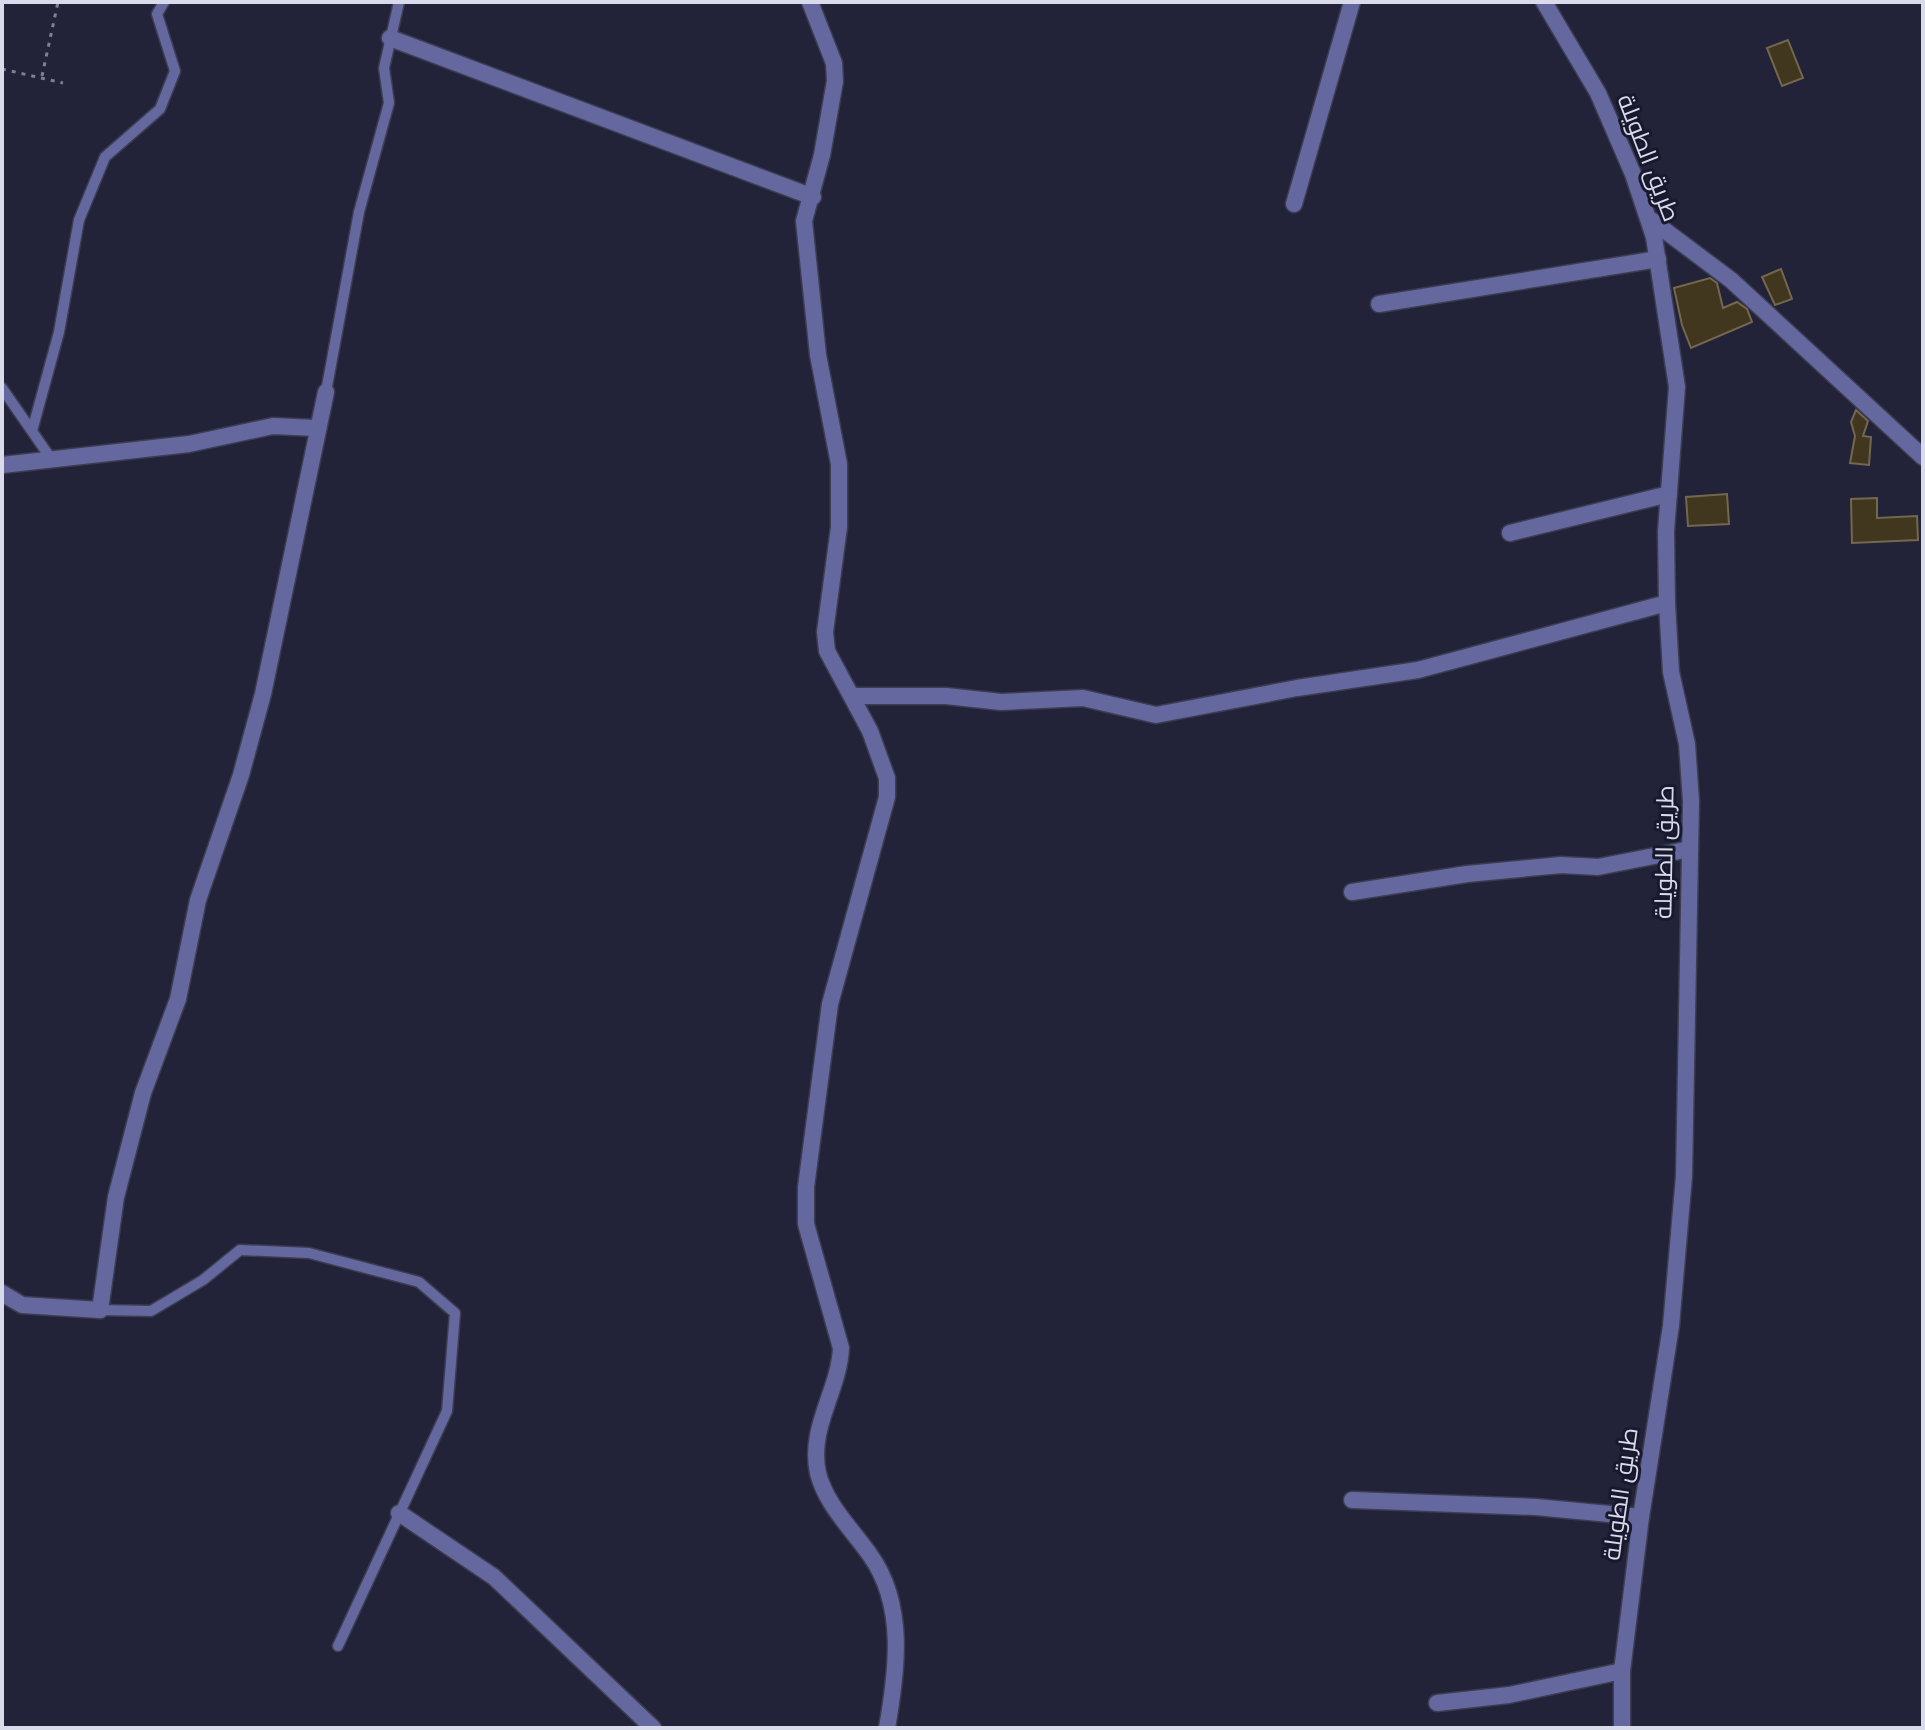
<svg xmlns="http://www.w3.org/2000/svg" width="1925" height="1730" font-family="'Varela Round',Cairo,sans-serif">
<style>
.building{fill:#41371f;stroke:#73684e;stroke-width:2}
.lines{fill:none;stroke-linecap:round;stroke-linejoin:round}
.service-casing{stroke:#3c3d52;stroke-width:13}
.minor-casing{stroke:#3c3d52;stroke-width:19}
.tertiary-casing{stroke:#3c3d52;stroke-width:19}
.path{stroke:#7f8193;stroke-width:3;stroke-dasharray:4 6;stroke-linecap:butt}
.service{stroke:#64689e;stroke-width:10}
.minor{stroke:#64689e;stroke-width:16}
.tertiary{stroke:#64689e;stroke-width:16}
.labels{text-anchor:middle;dominant-baseline:central;stroke-width:6;stroke-linejoin:round;paint-order:stroke}
.street-label{font-size:24px;fill:#d9dbea;stroke:#18192e}
</style>
<rect width="100%" height="100%" fill="#222339"/>
<path class="building" d="M1788,40L1803,78L1782,86L1767,48Z
M1781,269L1792,299L1775,305L1762,277Z
M1710,278L1717,283L1723,308L1737,302L1747,309L1752,322L1691,348L1682,325L1674,288Z
M1856,410L1868,421L1863,436L1871,437L1869,465L1850,463L1855,436L1851,422Z
M1727,494L1729,524L1688,526L1686,497Z
M1877,498V518L1917,516L1918,540L1852,543L1851,499Z"/>
<g class="lines">
<g class="service-casing">
<path id="service" d="M2,388L52,460
M326,392L359,212L389,103L384,68L399,2
M32,431L59,332L79,220L105,157L160,109L175,71L157,14L164,2
M100,1310L151,1311L203,1280L240,1250L309,1253L419,1282L455,1313L447,1411L338,1646"/>
</g>
<g class="minor-casing">
<path id="minor" d="M810,2L834,63L835,81L822,155L804,221L818,355L839,464V527L825,632L827,651L870,731L887,778V797L830,1004L806,1187V1224L841,1348C839,1391 808,1428 818,1473C826,1505 852,1529 870,1555C906,1605 897,1671 887,1728
M390,38L813,197
M1294,204L1352,2
M1651,220L1731,280L1923,457
M1379,304L1658,259
M2,465L189,444L273,426L316,428
M1510,533L1669,494
M852,696H946L1001,702L1083,698L1156,715L1297,688L1418,670L1667,603
M1352,892L1467,874L1561,865L1598,867L1690,849
M2,1293L22,1305L100,1310
M1352,1500L1536,1507L1641,1517
M399,1513L494,1577L653,1728
M1437,1703L1509,1695L1622,1671"/>
</g>
<g class="tertiary-casing">
<path id="tertiary" d="M1544,2L1598,93L1633,174L1654,237L1677,387L1666,531L1667,603L1671,672L1687,744L1691,801L1684,1176L1671,1326L1641,1517L1622,1671V1728
M100,1310L116,1197L143,1093L178,999L198,900L241,775L263,694L326,392"/>
</g>
<path class="path" d="M2,69L63,83
M42,76L58,2"/>
<use href="#service" class="service"/>
<use href="#minor" class="minor"/>
<use href="#tertiary" class="tertiary"/>
</g>
<g class="labels">
<g class="street-label">
<text transform="translate(1648 158) rotate(69)">طريق الطويلة</text>
<text transform="translate(1665 852) rotate(-89)">طريق الطويلة</text>
<text transform="translate(1621 1494) rotate(-82)">طريق الطويلة</text>
</g>
</g>
<rect width="1925" height="1730" fill="none" stroke="#d9dbea" stroke-width="8"/>
</svg>
